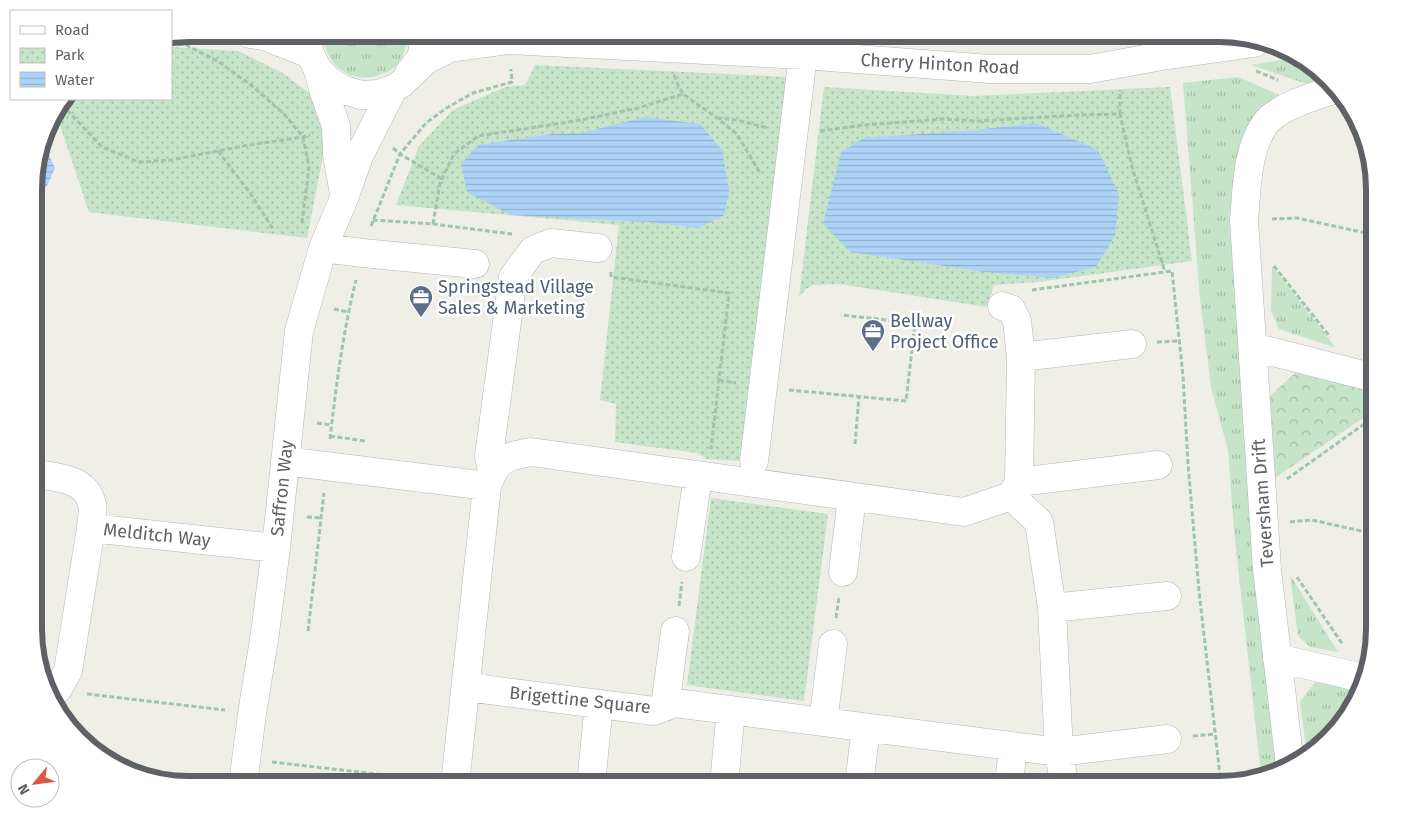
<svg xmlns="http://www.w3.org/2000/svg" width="1409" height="818" font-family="'Fira Sans',sans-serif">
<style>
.grass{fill:url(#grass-tufts)}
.forest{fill:url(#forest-crowns)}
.park{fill:url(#park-dots)}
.water{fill:url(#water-rules)}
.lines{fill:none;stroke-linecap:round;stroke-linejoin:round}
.minor-casing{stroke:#b4b6ba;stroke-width:29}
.path{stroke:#9fc5ad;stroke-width:3;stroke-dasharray:5 2.5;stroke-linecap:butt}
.minor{stroke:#fff;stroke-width:28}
.labels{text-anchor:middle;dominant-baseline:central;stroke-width:5;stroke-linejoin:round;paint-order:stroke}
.street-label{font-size:18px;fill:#5e6166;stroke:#fff}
.service-label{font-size:18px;fill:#4e5e75;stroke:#fff;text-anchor:start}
.rim{fill:none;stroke:#5e6166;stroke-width:6}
</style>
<defs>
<pattern id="grass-tufts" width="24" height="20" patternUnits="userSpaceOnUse" patternTransform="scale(1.25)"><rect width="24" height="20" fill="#c6e4c8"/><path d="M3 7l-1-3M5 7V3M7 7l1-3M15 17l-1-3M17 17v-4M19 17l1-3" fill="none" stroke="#a4bca6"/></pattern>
<pattern id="forest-crowns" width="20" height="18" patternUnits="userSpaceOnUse" patternTransform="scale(1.25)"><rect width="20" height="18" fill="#c6e4c8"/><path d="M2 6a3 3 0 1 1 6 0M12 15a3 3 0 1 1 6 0" fill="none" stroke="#a4bca6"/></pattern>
<pattern id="park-dots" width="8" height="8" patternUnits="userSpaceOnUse" patternTransform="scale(1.25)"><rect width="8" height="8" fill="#c6e4c8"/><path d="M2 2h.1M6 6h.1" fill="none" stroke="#a4bca6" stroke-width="1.8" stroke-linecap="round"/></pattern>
<pattern id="water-rules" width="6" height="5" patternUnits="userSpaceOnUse" patternTransform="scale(1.25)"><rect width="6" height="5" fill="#aed3f8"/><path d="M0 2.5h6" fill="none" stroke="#91afcd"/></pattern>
</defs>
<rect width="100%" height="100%" fill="#efeee7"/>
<path class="grass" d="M324,34H407L408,35C406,44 405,53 400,61C396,67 389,72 382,74C352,87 323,64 324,34Z
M1300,57L1326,83L1313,86L1251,65Z
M1238,77L1284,97L1236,166L1280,769L1261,775L1234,531L1228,450L1211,387L1200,299L1183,83Z
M1272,266L1336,348L1279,329L1271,311Z
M1290,575L1338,652L1310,647L1298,636Z
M1319,677L1361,686L1354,707L1307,754L1300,702Z"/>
<path class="forest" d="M1295,373L1373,390L1369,414L1275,478L1270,396Z"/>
<path class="park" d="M171,47L238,51L283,73L317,99L326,141L307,238L89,212L56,113L66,99H171Z
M535,65L789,77L741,461L706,459L697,453L615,442L616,404L600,400L619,225L396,205L419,146L453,110L505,87L525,85Z
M824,87L974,96L1170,87L1192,261L1038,282L994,285L987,307L839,284L813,285L806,289L799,297Z
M711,498L828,514L804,701L687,685Z"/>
<path class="water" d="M645,117L700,124L722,150L729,192L724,215L698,228L649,222L511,215L467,192L461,164L478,145L552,134L581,133Z
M1036,123L1098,150L1119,194L1115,235L1096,267L1052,278L985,272L850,252L823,224L841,152L864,138L976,130Z
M43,142L55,168L47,186L35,193V169Z"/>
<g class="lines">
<g class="minor-casing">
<path id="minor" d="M250,34L264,36L310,54
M308,34L307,40L310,54L318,70L330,82L344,90L361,95L378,94L393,89L401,84L426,60L450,48L502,41
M480,34L508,40L803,55L990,69H1090L1162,56L1254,43
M318,70L324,92L336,126L337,154L344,194
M409,73L421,58L426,34
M323,248L363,253L475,264
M1253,347L1375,378
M1021,357L1132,344
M285,461L487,486
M754,461L803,55
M492,472L489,456L513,277L533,250L551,243L598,248
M35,474C56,477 86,478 92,504C94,511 91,521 91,528
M1019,482L1158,465
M1011,496L1039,522L1052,608L1059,752L1064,784
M686,557L698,476
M843,572L852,497
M1052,608L1167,596
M1277,658L1363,678
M467,687L654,711L675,703L1059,752L1167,739
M51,692L57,690L68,671L91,528L276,548
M665,707L675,631
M823,722L833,644
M1290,766L1267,569L1244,221C1247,188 1246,152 1265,124C1277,107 1314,96 1333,90
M243,784L252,714L265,633L276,548L299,331L323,248L344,198L359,156L393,89
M455,784L487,486C497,459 504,457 531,452L964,512L1011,496L1019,482L1021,357L1017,321L1011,309L1002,306
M591,784L599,704
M724,784L731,710
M859,784L866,728
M1009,784L1013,747"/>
</g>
<path class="path" d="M171,43L186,45L219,62L251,85L284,114L303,137L309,167L302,223
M1277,56L1293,53
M1256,71L1278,80
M674,75L678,85L683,94L717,118L737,134L760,173
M62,105L102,147L139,162L171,160L249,145L303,137L310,135
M1120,114V90
M717,118L737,120L768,128
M820,131L864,125L944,119L978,121L1078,115L1120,114L1132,167L1165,272
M393,148L400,154L442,179
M218,151L250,193L273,229
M1272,219L1297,218L1375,235
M373,220L433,224L512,234
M433,224L440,183L454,154L478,136L581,120L638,108L683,94
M371,226L400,154L426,123L448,107L473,93L512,82L511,69
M1274,266L1330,337
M611,272V277L729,293L711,449
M1032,290L1172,271L1183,376L1188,464L1199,591L1221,784
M334,309L348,312
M1157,342L1179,341
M719,380L736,383
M789,390L906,401L915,323L841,315
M317,423L331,425
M330,436L365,441
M330,439C336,386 343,332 356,280
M855,444L859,396
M1287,479L1374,417L1375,411
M307,517L321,518
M1290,522L1312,520L1375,534
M1375,549L1374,554L1375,555
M1297,577L1343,645
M679,606L682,582
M836,618L839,597
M308,631L324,493
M87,694L225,710
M1193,736L1215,734
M272,762L428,780"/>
<use href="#minor" class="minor"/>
</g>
<defs>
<g id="office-pin" transform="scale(1.25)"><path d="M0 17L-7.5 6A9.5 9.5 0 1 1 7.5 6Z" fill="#5c6f8a" stroke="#fff"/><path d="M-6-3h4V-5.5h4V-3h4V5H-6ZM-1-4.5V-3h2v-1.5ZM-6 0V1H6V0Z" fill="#fff"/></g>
</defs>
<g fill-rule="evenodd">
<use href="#office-pin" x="421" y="297"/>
<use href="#office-pin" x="873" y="331"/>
</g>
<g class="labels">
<g class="street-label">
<text transform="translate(940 64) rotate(3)">Cherry Hinton Road</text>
<text transform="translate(282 488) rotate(-84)">Saffron Way</text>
<text transform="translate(1263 503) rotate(-94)">Teversham Drift</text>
<text transform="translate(157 535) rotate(6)">Melditch Way</text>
<text transform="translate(580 700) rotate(6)">Brigettine Square</text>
</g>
<g class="service-label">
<text x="438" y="287">Springstead Village<tspan x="438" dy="21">Sales &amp; Marketing</tspan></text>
<text x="890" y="321">Bellway<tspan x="890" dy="21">Project Office</tspan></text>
</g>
</g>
<path d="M0 0H1409V818H0ZM189 42H1219A147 147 0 0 1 1366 189V629A147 147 0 0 1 1219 776H189A147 147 0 0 1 42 629V189A147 147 0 0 1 189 42Z" fill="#fff" fill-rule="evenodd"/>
<path class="rim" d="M189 42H1219A147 147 0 0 1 1366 189V629A147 147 0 0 1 1219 776H189A147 147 0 0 1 42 629V189A147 147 0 0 1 189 42Z"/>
<rect x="10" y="10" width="162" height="90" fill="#ffffff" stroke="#bfc0c2"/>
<rect x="20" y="26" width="25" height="8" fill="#ffffff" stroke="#bfc0c2"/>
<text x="55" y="35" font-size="15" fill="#5e6166">Road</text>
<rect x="20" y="48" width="25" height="15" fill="url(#park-dots)" stroke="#bfc0c2"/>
<text x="55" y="60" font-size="15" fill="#5e6166">Park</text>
<rect x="20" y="72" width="25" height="15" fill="url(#water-rules)" stroke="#bfc0c2"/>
<text x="55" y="85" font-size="15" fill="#5e6166">Water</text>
<g transform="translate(35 783) rotate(241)"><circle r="24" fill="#ffffff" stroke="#bfc0c2"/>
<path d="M0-4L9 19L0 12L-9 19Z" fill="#dc5741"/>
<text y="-8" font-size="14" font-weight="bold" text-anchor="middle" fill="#5e6166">N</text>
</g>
</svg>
